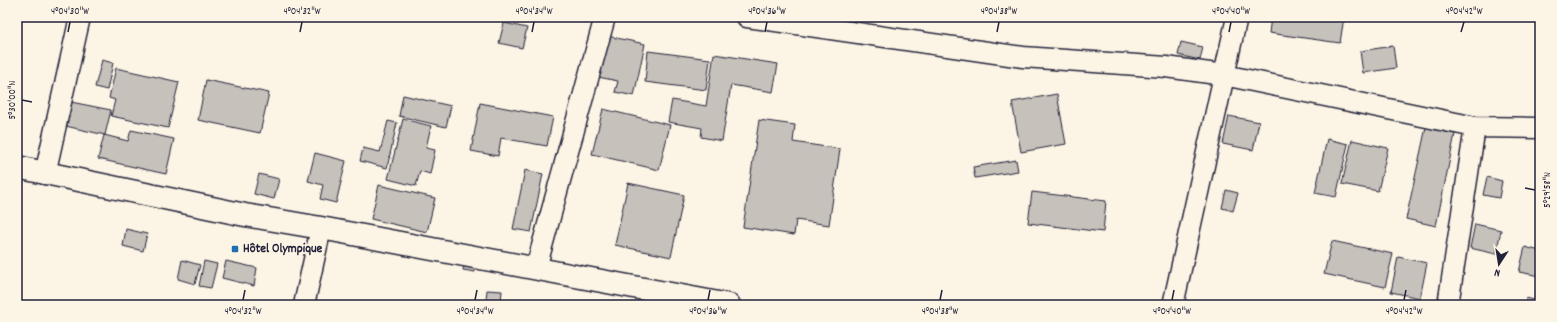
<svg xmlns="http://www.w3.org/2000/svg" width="1557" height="322" font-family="Dekko,sans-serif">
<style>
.building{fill:#c6c1bb;stroke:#22223b}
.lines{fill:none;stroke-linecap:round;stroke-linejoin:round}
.street-casing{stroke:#22223b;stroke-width:23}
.secondary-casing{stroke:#22223b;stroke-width:25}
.street{stroke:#fcf5e5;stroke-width:20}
.secondary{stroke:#fcf5e5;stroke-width:22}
.ticks{fill:none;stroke:#22223b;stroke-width:1.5}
.poi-dot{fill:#1f6fb2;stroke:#fcf5e5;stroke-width:1.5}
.labels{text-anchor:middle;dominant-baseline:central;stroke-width:3.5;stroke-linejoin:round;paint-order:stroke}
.poi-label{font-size:13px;font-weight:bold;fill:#22223b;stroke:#fcf5e5;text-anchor:start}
.neatline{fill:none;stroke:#22223b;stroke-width:1.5}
.ticks-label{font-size:10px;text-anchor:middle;fill:#22223b}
</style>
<rect width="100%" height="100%" fill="#fcf5e5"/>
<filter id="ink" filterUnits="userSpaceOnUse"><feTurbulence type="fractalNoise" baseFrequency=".025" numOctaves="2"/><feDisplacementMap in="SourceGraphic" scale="8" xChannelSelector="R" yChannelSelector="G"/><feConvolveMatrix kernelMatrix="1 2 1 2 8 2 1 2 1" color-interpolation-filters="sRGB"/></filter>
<g filter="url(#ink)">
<path class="building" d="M1271,17H1344L1340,43L1269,33Z
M504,23L527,28L522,48L499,43Z
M607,36L645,44L634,96L615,92L618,81L598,77Z
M1181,42L1203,47L1200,60L1178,55Z
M1393,46L1396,68L1363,73L1360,51Z
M648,51L710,59L706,90L645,82Z
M714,54L778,64L773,92L731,85L722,141L701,137L702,128L668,122L672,100L706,106Z
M102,60L113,63L107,90L95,87Z
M116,68L179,82L168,128L111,116L115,100L109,98Z
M206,80L269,93L260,133L198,120Z
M1057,94L1066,144L1021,152L1012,102Z
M403,95L451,106L446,127L399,116Z
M66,101L111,110L105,135L61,125Z
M480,103L553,117L547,146L501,138L498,156L471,151Z
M603,109L670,125L659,170L592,154Z
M1229,116L1259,122L1253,150L1223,144Z
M403,119L431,126L426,148L435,150L430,174L420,171L416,186L388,179Z
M759,120L795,125L793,142L840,149L829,225L796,220L794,235L743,227Z
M388,121L397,123L387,168L360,161L363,148L380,152Z
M1426,127L1455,134L1436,226L1406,219Z
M131,130L174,139L166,174L98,159L104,135L128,141Z
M1327,139L1348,144L1336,197L1315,193Z
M1352,140L1388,148L1378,191L1342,184Z
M315,153L346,161L336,203L320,199L323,185L308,181Z
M1016,160L1018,171L975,178L973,167Z
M525,170L543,174L531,232L513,229Z
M259,174L279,179L274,199L254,194Z
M1487,177L1502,181L1499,198L1483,195Z
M628,183L684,195L671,257L615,245Z
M379,185L435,198L427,232L371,219Z
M1226,190L1238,193L1233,211L1222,208Z
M1032,192L1106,201L1103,232L1028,223Z
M1475,224L1501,230L1496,254L1470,248Z
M126,229L147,234L143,251L123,246Z
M1332,241L1393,254L1385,287L1324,274Z
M1525,247L1540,251V276L1519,272Z
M1398,257L1427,263L1420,298L1391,292Z
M465,258L477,260L475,272L463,270Z
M182,260L200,265L195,284L178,279Z
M204,261L217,264L211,288L199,286Z
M226,261L257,268L254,286L222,278Z
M487,290L502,291L501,301L486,300Z
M1536,291L1540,292V305H1524L1526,298L1534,300Z"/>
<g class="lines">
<g class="street-casing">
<path id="street" d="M747,17L1023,57L1166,67L1224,75L1475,127L1540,128
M45,174L80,17
M536,268L605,17
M304,305L321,228
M1173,305L1237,17
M1448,305L1475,127"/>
</g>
<g class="secondary-casing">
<path id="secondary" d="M17,167L245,215L321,228L729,305"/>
</g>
<use href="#street" class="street"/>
<use href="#secondary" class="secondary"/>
</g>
</g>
<path class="ticks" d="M68,32L70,22M300,32L302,22M532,32L534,22M765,32L767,22M997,32L999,22M1229,32L1231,22M1461,32L1464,22M22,100L32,102M1525,188L1535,190M243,300L245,290M475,300L477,290M708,300L710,290M940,300L942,290M1172,300L1174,290M1404,300L1406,290"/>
<rect class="poi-dot" x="231" y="245" width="8" height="8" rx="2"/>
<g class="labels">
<g class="poi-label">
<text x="243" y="249">Hôtel Olympique</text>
</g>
</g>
<rect width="1557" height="322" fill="none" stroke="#fcf5e5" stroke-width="44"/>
<g transform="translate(1499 264) rotate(192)" stroke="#fcf5e5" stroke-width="3" paint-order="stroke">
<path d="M0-3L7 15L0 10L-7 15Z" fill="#22223b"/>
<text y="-6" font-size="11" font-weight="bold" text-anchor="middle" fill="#22223b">N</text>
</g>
<rect x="22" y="22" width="1513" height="278" class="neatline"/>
<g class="ticks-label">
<text x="70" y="14">4°04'30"W</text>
<text x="302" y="14">4°04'32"W</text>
<text x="534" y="14">4°04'34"W</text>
<text x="767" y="14">4°04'36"W</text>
<text x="999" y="14">4°04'38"W</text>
<text x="1231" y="14">4°04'40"W</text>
<text x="1464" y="14">4°04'42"W</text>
<text transform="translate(11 100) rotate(-90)" y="4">5°30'00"N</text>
<text transform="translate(1546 190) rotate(-90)" y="4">5°29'58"N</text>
<text x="243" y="314">4°04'32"W</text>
<text x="475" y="314">4°04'34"W</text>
<text x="708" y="314">4°04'36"W</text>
<text x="940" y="314">4°04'38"W</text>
<text x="1172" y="314">4°04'40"W</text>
<text x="1404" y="314">4°04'42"W</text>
</g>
</svg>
